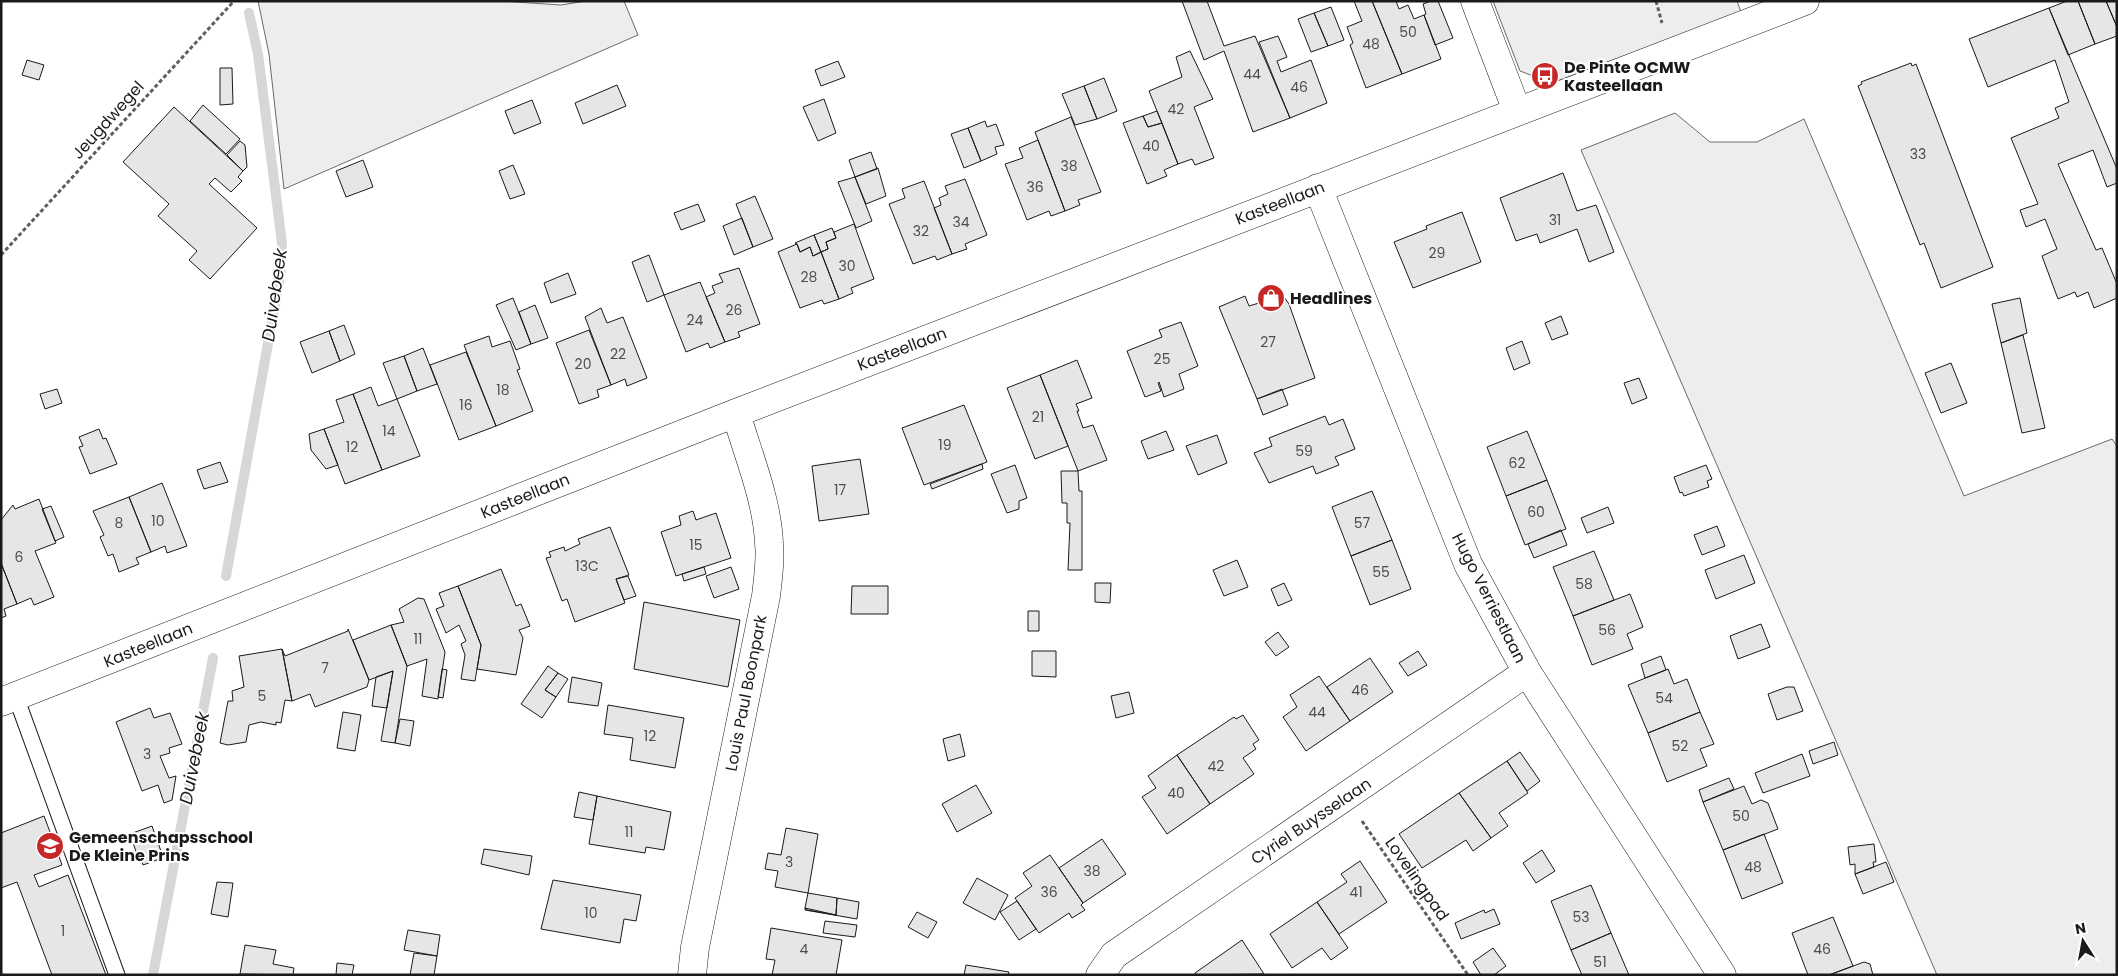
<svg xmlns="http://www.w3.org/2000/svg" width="2118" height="976" font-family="Poppins,sans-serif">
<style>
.built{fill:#ededed;stroke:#6a6a6a}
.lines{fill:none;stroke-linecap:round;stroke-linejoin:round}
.stream{stroke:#d7d7d7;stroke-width:10}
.building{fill:#e6e6e6;stroke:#1a1a1a}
.lane-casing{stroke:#1a1a1a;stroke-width:17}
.street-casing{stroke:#1a1a1a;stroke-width:29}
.path{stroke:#5f5f5f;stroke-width:3;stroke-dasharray:4 2.5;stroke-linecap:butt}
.lane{stroke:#fff;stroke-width:15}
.street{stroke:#fff;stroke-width:28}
.labels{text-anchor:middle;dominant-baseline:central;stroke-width:4;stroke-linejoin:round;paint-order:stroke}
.number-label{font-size:14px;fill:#4d4d4d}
.poi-label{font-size:16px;font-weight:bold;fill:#1a1a1a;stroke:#fff;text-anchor:start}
.street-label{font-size:16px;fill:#1a1a1a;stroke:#fff}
.water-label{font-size:18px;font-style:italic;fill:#1a1a1a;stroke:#fff}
</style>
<rect width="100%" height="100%" fill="#fff"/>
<path class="built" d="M258,1H501L561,5L586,1H624L638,35L284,189L269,54Z
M1493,1H1737L1741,12L1552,83L1520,71Z
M1675,113L1710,142H1757L1804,119L1964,496L2112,439L2117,446V975H1937L1581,150Z"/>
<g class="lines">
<path class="stream" d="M226,576L280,277L282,243L258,54L249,13
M153,975L213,658"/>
</g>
<path class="building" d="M1182,1H1207L1224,46L1255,36L1290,118L1253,132L1224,51L1204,60Z
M1354,1H1372L1402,74L1366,88L1350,45L1353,43L1347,27L1362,21Z
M1372,1H1396L1399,9L1408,5L1414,19L1424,15L1441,59L1402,74Z
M1431,1H1438L1453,38L1435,45L1424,15L1426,14L1423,4Z
M2067,1H2078L2095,44L2068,55L2049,8Z
M2078,1H2106L2117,27V36L2095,44Z
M2106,1H2117V27Z
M1331,7L1344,40L1328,46L1314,13Z
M2049,8L2117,169V183L2107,187L2093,150L2058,164L2096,250L2102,248L2117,284V298L2094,308L2088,292L2077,297L2075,292L2058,299L2042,256L2057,249L2045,219L2026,227L2020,210L2038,204L2011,138L2059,118L2055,108L2069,102L2055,60L1988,87L1969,39Z
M1314,13L1328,46L1311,52L1298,19Z
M1278,36L1287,57L1277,61L1281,72L1311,60L1327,103L1290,118L1259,42Z
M1190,51L1213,99L1194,107L1214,158L1195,165L1192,159L1178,164L1149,91L1182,77L1176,57Z
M27,60L44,65L39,80L22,75Z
M838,61L845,77L821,86L815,70Z
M1911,63L1912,66L1916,64L1993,267L1941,288L1924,243L1920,245L1858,86L1862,84L1861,82Z
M220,68H232L233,104L220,105Z
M1104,78L1117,111L1097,119L1084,86Z
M617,85L626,106L583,124L575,103Z
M1084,86L1097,119L1075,125L1062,94Z
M824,99L836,133L818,141L803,107Z
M532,100L541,123L514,134L505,111Z
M203,105L240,139L226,154L190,121Z
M174,107L243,171L238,177L242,181L231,192L215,178L209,184L257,228L210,279L189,260L197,251L158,216L169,204L123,162Z
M1157,111L1162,123L1148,127L1143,116Z
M1143,116L1148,127L1162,123L1178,164L1164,170L1167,176L1147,184L1123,123Z
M1071,117L1101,192L1078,200L1080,205L1065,211L1035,132Z
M985,121L987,127L996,124L1004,145L995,147L997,154L981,161L968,128Z
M968,128L981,161L964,168L951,134Z
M1038,140L1065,211L1051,216L1049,211L1027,220L1005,164L1023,158L1019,148Z
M240,141L245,145L247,167L243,171L227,155Z
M871,152L877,169L855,177L849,160Z
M363,160L373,187L346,197L336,171Z
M513,165L525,194L510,199L499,171Z
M878,168L886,196L866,204L855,177Z
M1563,173L1577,211L1596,205L1614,252L1589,262L1577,229L1540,243L1537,234L1516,241L1500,198Z
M855,177L872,221L856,228L838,182Z
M965,179L987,235L965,244L967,249L952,254L934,208L941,205L939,198L948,194L945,186Z
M924,181L952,254L937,260L935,256L913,264L889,204L905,198L902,189Z
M755,196L773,239L753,247L736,204Z
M698,204L705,221L681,230L674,213Z
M1462,212L1481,262L1413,288L1394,242L1427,229L1426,226Z
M742,218L753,247L734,255L723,226Z
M854,224L874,279L851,288L853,293L839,299L821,252L828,249L826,242L836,238L834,232Z
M832,228L836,238L826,242L828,249L821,252L814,235Z
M814,235L821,252L813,256L810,247L800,252L797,244L795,243Z
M797,244L800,252L810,247L813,256L821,252L839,299L824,304L822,300L800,308L778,252Z
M649,255L664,295L647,302L632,262Z
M739,268L760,324L738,332L740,337L725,342L706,297L715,293L712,286L723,282L719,274Z
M568,273L576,294L551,303L544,283Z
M700,282L725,342L710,348L708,343L686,352L664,295Z
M1273,294L1284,297L1289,304L1315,378L1257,399L1219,307L1245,296L1249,306L1259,303L1263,297Z
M513,298L531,344L516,350L496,305Z
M2020,298L2027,333L2001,343L1992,304Z
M535,305L548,338L531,344L519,312Z
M601,308L607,323L623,317L647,378L627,386L625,379L611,385L585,317Z
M1561,316L1568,334L1552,340L1545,323Z
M1181,322L1198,366L1179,374L1184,389L1164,397L1159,382L1158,383L1161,391L1145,397L1127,351L1162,337L1159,330Z
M344,325L355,354L340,361L329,331Z
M589,330L611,385L597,390L599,397L579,404L556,343Z
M329,331L340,361L312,373L300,342Z
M2023,335L2045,428L2022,433L2001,343Z
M489,336L492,347L510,341L520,369L517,370L533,411L496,426L464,345Z
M1522,341L1530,363L1514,370L1506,348Z
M423,348L437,384L417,391L404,356Z
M466,352L496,426L459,440L430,365Z
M404,356L417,391L397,399L383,363Z
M1077,360L1092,398L1076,404L1079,411H1077L1083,428L1093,425L1107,460L1078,471L1040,375Z
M1951,363L1967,403L1941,413L1925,373Z
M1040,375L1068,446L1035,459L1007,388Z
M1639,378L1647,398L1632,404L1624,383Z
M371,387L378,406L397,399L420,456L382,470L353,394Z
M57,389L62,403L45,409L40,394Z
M1282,389L1288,405L1263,415L1257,399Z
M353,394L382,470L345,484L324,429L344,422L336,400Z
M964,405L987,462L924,485L902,428Z
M1325,416L1329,425L1343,419L1355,449L1335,457L1339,465L1316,474L1313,466L1269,483L1254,453L1272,446L1269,438Z
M99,429L103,439L106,438L117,464L90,474L79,447L83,446L79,437Z
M324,429L338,465L326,469L311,450L309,434Z
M1166,431L1174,450L1148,459L1141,441Z
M1527,431L1547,480L1506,496L1487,447Z
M1217,435L1227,463L1198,475L1186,446Z
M860,459L869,514L819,521L812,466Z
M220,462L228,482L204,489L197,470Z
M982,464L983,469L932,489L930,484Z
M1015,465L1027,498L1019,501V509L1007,513L991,474Z
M1706,465L1712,479L1707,481L1709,487L1684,496L1682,492L1680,493L1674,477Z
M1061,471H1078L1079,491H1082V570H1068L1070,523H1067V503H1062Z
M1547,480L1566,529L1525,545L1506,496Z
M162,483L187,546L167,553L165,546L151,552L129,497Z
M1372,491L1392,540L1351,556L1332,507Z
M129,497L151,552L136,558L139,564L119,572L113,554L108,556L100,537L104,535L93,511Z
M39,499L56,543L35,551L54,597L34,605L31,598L17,604L1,563V520L13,505L15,509Z
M51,506L64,537L55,541L42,509Z
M1608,507L1614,523L1587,533L1581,518Z
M693,511L696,520L716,513L731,558L676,576L661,532L681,525L679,516Z
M1717,526L1725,546L1702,555L1694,535Z
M610,527L629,575L616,579L625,603L575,622L567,599L562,601L546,558L551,557L549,552L564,547L565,551L580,544L578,539Z
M1561,530L1567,545L1534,558L1528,544Z
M1392,540L1411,589L1370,605L1351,556Z
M1594,551L1614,600L1573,616L1553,567Z
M1744,555L1755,583L1716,599L1705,570Z
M1237,560L1248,587L1224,596L1213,570Z
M1,563L17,604L4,609L6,616L1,618Z
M704,567L706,574L684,581L682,574Z
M731,567L739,589L714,598L706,576Z
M501,569L516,606L521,604L530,626L519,630L523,638L516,675L477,669L481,645L458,586Z
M628,576L636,596L624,600L616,579Z
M1095,583H1111L1110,603L1095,602Z
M1284,583L1292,600L1278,606L1271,589Z
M458,586L481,645L475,681L461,679L465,655L461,644L466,641L459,625L446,633L436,609L444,606L439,593Z
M852,586H888V614H851Z
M1630,594L1643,627L1627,634L1633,649L1592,665L1573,616Z
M418,598L424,599L445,652L438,699L422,696L427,659L407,666L391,625L404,622L399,609Z
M644,602L740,620L728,687L634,669Z
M1028,611H1039V631H1028Z
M1761,624L1770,647L1738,659L1730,636Z
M391,625L407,666L395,743L381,741L393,671L369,680L353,640Z
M348,629L369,680L367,687L315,707L310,694L292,701L282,649L285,656L348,631Z
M1278,632L1289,647L1276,656L1265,642Z
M282,649L292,701L285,700L281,723L276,722V725L261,722L249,725L246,742L228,745L220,743L228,701H233L232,691L244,687L239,656Z
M1032,651H1056V677L1032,676Z
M1418,651L1427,665L1408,676L1399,663Z
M1661,656L1666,670L1645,678L1641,664Z
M1370,658L1393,692L1350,721L1327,687Z
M548,666L558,673L545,690L556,697L542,718L521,704Z
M442,669L447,670L443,698L438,697Z
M1668,669L1674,684L1687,679L1700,712L1648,733L1628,685Z
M393,671L387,708L372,706L376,677Z
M558,673L568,679L556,697L545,690Z
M1319,676L1350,721L1306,751L1283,717L1297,707L1290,695Z
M572,677L602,683L598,706L568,702Z
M1787,687H1794L1803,711L1777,720L1768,694Z
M1129,692L1134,713L1116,718L1111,696Z
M608,705L684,718L675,768L630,760L633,738L604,734Z
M150,708L154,718L170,713L182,744L169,748L170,753L160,756L169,778L176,776L172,800L164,803L158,785L142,791L116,722Z
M343,712L361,715L355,751L337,748Z
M1700,712L1714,744L1700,749L1707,766L1667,782L1648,733Z
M1243,715L1259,740L1253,744L1256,749L1243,758L1254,774L1210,804L1177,755L1234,717L1236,719Z
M400,719L414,721L410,746L395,743Z
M960,734L965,756L948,761L943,739Z
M1834,742L1838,755L1813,764L1809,751Z
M1520,752L1540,781L1527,791L1507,761Z
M1802,754L1810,776L1763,793L1755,773Z
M1177,755L1210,804L1167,834L1142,797L1156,788L1148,776Z
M1507,761L1528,793L1499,813L1508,826L1491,838L1459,793Z
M1729,778L1734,789L1703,802L1699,790Z
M976,785L992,813L957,832L942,804Z
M1744,786L1752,804L1761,800L1768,803L1778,829L1723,850L1703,802Z
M579,792L597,796L593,820L574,817Z
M1459,793L1491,838L1473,851L1466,840L1422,868L1399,834Z
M597,796L671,812L664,850L646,847L645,853L589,844Z
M44,816L53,840L57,838L61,850L57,851L62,865L34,875L39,887L68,875L106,975H52L17,882L1,888V833Z
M152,826L162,854L160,855L162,858L143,865L142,862L140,863L130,834Z
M786,828L818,834L808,893L775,887L778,871L765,869L768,853L781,855Z
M1764,834L1783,883L1742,899L1723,850Z
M1102,839L1126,874L1083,903L1059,868Z
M1874,844L1876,862H1873L1874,867L1855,874V864L1850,865L1848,847Z
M484,849L532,856L529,875L481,864Z
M1542,850L1555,871L1536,883L1523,863Z
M1050,855L1083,903L1081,905L1085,910L1072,918L1069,913L1039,933L1015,898L1032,886L1023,873Z
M1360,861L1387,902L1339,934L1317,902L1347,882L1341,874Z
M1886,862L1894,882L1863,894L1855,874Z
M977,878L1008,895L995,920L963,903Z
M553,880L641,895L636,921L624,919L620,943L541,929Z
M217,882L233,883L228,917L211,914Z
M1591,885L1611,933L1571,950L1551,901Z
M808,893L837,898L836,915L807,910L805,908Z
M837,898L859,902L857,919L805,910V908L836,915Z
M1017,901L1036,929L1019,940L1000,912Z
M1317,902L1348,948L1331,960L1322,948L1292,968L1270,934Z
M1494,909L1500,924L1461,939L1455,923L1484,910L1485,913Z
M917,912L937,922L928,938L908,927Z
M1833,917L1853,966L1829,975H1808L1792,933Z
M825,921L857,925L855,937L823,933Z
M771,928L842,940L836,975H772L775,960L766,959Z
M408,930L440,935L437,956L404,950Z
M1611,933L1629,975H1582L1571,950Z
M1242,940L1264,974L1196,975L1195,973Z
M245,945L276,950L273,964L294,968L293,975L240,974Z
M1493,948L1506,966L1494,975H1481L1473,962Z
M414,953L437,956L434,975H410Z
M1864,962L1870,964L1873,975H1829Z
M337,963L354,965L352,975H336Z
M966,965L1009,972L1008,975H964Z"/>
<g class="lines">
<g class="lane-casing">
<path id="lane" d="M16,697L117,975"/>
</g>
<g class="street-casing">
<path id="street" d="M1475,1L1517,111
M1318,188L1468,564L1527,672L1722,975
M1,702L736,413L1805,1
M692,975L695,947L766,596C768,578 771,560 769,543C767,499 748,455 736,413
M1100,975L1114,955L1527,672"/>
</g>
<path class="path" d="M1656,1L1662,23
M1,255L234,1
M1362,821L1468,975"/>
<use href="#lane" class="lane"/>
<use href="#street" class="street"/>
</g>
<defs>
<g id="bus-disc" transform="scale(1.4375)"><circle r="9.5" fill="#c62828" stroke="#fff"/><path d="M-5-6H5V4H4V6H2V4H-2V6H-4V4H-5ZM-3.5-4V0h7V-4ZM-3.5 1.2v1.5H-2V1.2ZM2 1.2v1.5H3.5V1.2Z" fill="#fff"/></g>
<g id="shop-disc" transform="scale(1.4375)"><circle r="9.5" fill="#c62828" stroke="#fff"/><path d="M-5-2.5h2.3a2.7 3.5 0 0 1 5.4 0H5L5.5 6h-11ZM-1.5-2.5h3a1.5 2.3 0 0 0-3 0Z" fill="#fff"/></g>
<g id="school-disc" transform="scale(1.4375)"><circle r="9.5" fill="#c62828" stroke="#fff"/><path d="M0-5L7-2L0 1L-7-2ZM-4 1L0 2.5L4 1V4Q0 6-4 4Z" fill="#fff"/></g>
</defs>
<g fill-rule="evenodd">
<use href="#bus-disc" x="1545" y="76"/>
<use href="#shop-disc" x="1271" y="298"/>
<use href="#school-disc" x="50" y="846"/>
</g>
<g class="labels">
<g class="number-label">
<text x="1408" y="32">50</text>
<text x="1371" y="44">48</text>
<text x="1252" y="74">44</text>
<text x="1299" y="87">46</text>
<text x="1176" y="109">42</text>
<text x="1151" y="146">40</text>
<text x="1918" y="154">33</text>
<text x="1069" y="166">38</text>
<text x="1035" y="187">36</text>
<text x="1555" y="220">31</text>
<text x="961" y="222">34</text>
<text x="921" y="231">32</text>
<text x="1437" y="253">29</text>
<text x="847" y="266">30</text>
<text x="809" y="277">28</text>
<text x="734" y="310">26</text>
<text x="695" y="320">24</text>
<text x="1268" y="342">27</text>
<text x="618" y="354">22</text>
<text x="1162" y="359">25</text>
<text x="583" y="364">20</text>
<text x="503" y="390">18</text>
<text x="466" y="405">16</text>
<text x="1038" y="417">21</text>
<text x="389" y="431">14</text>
<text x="945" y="445">19</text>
<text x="352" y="447">12</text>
<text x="1304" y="451">59</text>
<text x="1517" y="463">62</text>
<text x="840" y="490">17</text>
<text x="1536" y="512">60</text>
<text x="158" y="521">10</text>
<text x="119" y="523">8</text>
<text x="1362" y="523">57</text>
<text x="696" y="545">15</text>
<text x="19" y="557">6</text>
<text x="587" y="566">13C</text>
<text x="1381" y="572">55</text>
<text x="1584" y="584">58</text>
<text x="1607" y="630">56</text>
<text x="418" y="639">11</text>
<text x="325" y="668">7</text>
<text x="1360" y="690">46</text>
<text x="262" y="696">5</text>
<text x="1664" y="698">54</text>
<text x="1317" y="712">44</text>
<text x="650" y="736">12</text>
<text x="1680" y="746">52</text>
<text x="147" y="754">3</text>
<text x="1216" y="766">42</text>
<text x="1176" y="793">40</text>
<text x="1741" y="816">50</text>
<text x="629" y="832">11</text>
<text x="789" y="862">3</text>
<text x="1753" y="867">48</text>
<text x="1092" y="871">38</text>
<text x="1049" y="892">36</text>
<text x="1356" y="892">41</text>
<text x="591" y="913">10</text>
<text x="1581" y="917">53</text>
<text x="63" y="931">1</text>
<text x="804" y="949">4</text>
<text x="1822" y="949">46</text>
<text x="1600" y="962">51</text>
</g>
<g class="poi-label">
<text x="1564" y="67">De Pinte OCMW<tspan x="1564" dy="18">Kasteellaan</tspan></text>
<text x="1290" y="298">Headlines</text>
<text x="69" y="837">Gemeenschapsschool<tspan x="69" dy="18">De Kleine Prins</tspan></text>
</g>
<g class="street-label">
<text transform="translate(108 120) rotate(-48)">Jeugdwegel</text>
<text transform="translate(1280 203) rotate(-21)">Kasteellaan</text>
<text transform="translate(902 349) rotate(-21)">Kasteellaan</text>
<text transform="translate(525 496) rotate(-22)">Kasteellaan</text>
<text transform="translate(1489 598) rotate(63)">Hugo Verriestlaan</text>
<text transform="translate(148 645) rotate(-22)">Kasteellaan</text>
<text transform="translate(746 693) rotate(-79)">Louis Paul Boonpark</text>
<text transform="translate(1311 821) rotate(-34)">Cyriel Buysselaan</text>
<text transform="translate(1417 879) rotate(55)">Lovelingpad</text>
</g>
<g class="water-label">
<text transform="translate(274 295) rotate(-82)">Duivebeek</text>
<text transform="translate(194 758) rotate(-79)">Duivebeek</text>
</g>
</g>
<rect width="2118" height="976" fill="none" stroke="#1a1a1a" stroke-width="5"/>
<g transform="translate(2083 941) rotate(349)" stroke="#ffffff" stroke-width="4" paint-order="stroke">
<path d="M0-4L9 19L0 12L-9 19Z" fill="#1a1a1a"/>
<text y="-8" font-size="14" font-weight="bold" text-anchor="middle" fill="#1a1a1a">N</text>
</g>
</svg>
